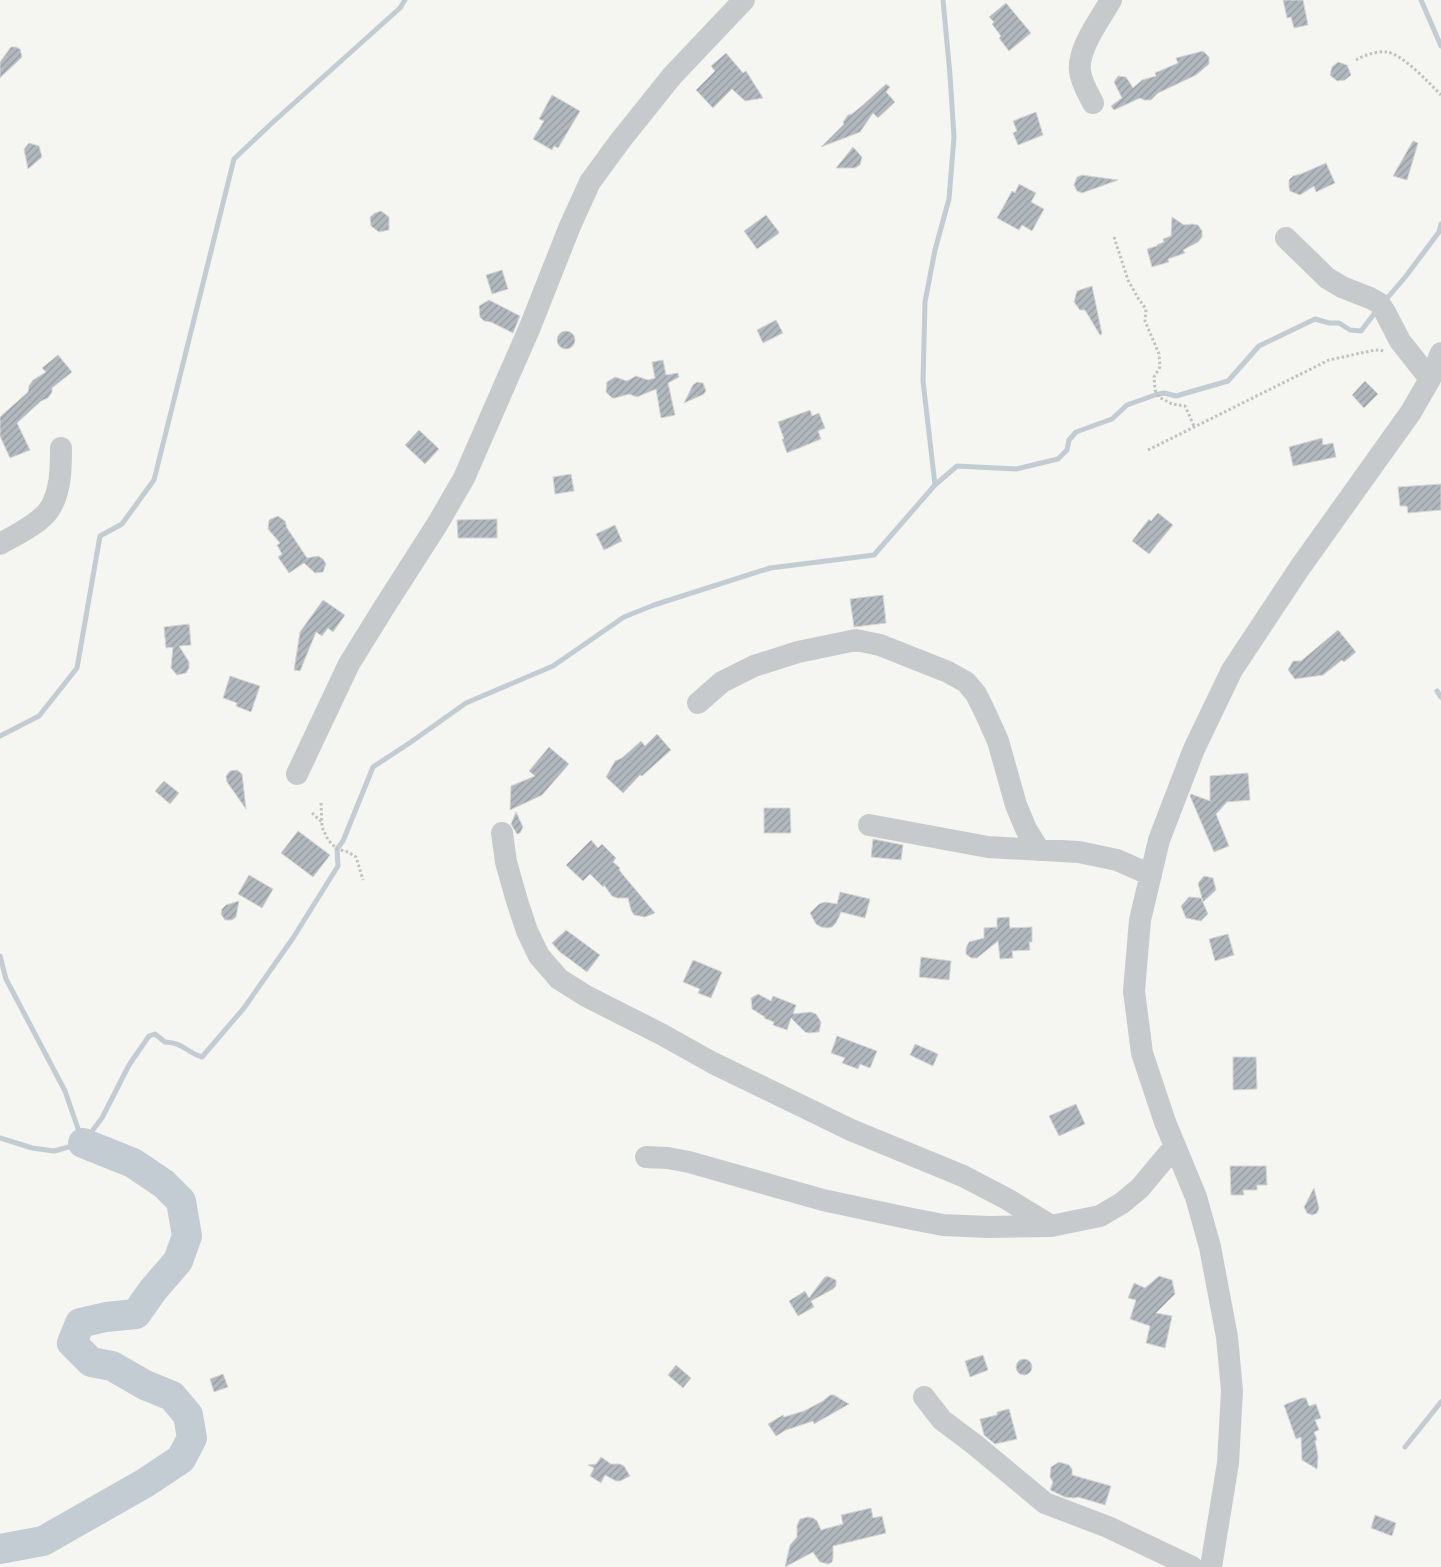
<svg xmlns="http://www.w3.org/2000/svg" width="1441" height="1567" font-family="Jost,sans-serif">
<style>
.lines{fill:none;stroke-linecap:round;stroke-linejoin:round}
.stream{stroke:#c2ccd2;stroke-width:5}
.river{stroke:#c2ccd2;stroke-width:30}
.building{fill:url(#building-hatch);stroke:#d6d6d4}
.path{stroke:#c0c1c3;stroke-width:3;stroke-dasharray:2.5 2.5;stroke-linecap:butt}
.minor{stroke:#c7cacd;stroke-width:22}
</style>
<defs>
<pattern id="building-hatch" width="6" height="6" patternUnits="userSpaceOnUse" patternTransform="scale(1.25)"><rect width="6" height="6" fill="#b1b8be"/><path d="M-1 1l2-2M0 6l6-6M5 7l2-2" fill="none" stroke="#939aa0"/></pattern>
</defs>
<rect width="100%" height="100%" fill="#f5f5f1"/>
<g class="lines">
<path class="stream" d="M1421,0L1441,46
M1384,302L1406,276L1439,232L1441,224
M935,485L923,381L925,302L935,250L949,199L954,137L950,75L943,0
M1437,691L1441,697
M0,736L39,716L77,668L100,536L122,524L154,480L234,159L272,123L400,8L405,0
M0,956L6,979L65,1091L83,1143
M0,1138L32,1148L54,1151L83,1143L102,1118L129,1065L149,1036L155,1034L165,1042C185,1043 185,1052 202,1057L244,1008L293,938L338,866L337,849L343,841L373,767L411,742L466,703L553,666L624,617L654,605L770,568L874,555L935,485L957,466L1016,469L1058,459L1067,450L1069,440L1076,432L1112,419L1127,405L1155,395L1164,393L1176,396L1228,381L1259,346L1315,319L1329,323H1339L1350,330L1361,331L1377,310
M1405,1447L1441,1402"/>
<path class="river" d="M0,1549L43,1541L145,1483L181,1459L192,1438L188,1415L172,1396L145,1385L112,1366L91,1362L72,1343L80,1323L106,1317L136,1314L153,1290L178,1261L187,1236L181,1201L164,1184L133,1163L83,1143"/>
</g>
<path class="building" d="M1283,0H1303L1308,25L1294,28L1291,17L1287,18Z
M1006,3L1031,33L1009,51L999,38L1001,36L992,24L994,22L989,17Z
M11,47H16L20,49L22,57L0,78V62Z
M1203,51L1209,57V64L1196,75L1158,93L1151,100H1144L1140,98L1114,110L1111,106L1122,98L1114,82L1118,76L1126,77L1133,88L1142,80L1156,76L1155,73L1178,63L1176,58Z
M726,53L743,73L746,71L763,98L745,101L732,89L713,108L696,90L715,71L711,66Z
M1338,62L1347,65L1351,75L1345,80L1337,81L1330,75L1332,67Z
M886,84L890,87L886,92L895,102L878,118L873,113L860,132L821,147L844,124L843,122L848,115L852,114L863,105Z
M552,95L580,111L558,148L554,146L552,150L533,139L544,121L539,119Z
M1036,112L1043,135L1018,145L1013,133L1017,131L1013,121Z
M1413,141L1418,143L1407,180L1393,176Z
M29,143L39,146L42,157L28,169L24,149Z
M853,147L862,157L860,165L855,168H836Z
M1326,163L1335,183L1316,192L1314,186L1300,195L1290,191L1289,187V180L1293,176L1301,174Z
M1082,175L1118,180L1082,193L1077,191L1074,185L1077,177Z
M1019,184L1036,193L1031,202L1044,209L1032,231L1022,225L1019,230L997,218L1012,191L1015,193Z
M381,211L389,217V230L379,232L371,226L370,217L375,213Z
M766,215L779,232L778,234L757,249L744,231Z
M1172,217L1184,225L1192,224L1198,225L1202,231V237L1198,242L1183,250L1185,253L1168,259L1169,262L1152,267L1147,249L1157,246V245L1164,242L1163,239L1171,236Z
M502,270L508,289L492,294L486,275Z
M1092,286L1102,334L1100,335L1085,310H1080L1074,302L1077,291Z
M489,300L520,316L513,333L491,322L484,321L480,317L479,306Z
M776,320L783,333L763,343L757,330Z
M557 340a9 9 0 1 1 18 0a9 9 0 1 1-18 0Z
M58,355L72,372L52,388V392L48,398L41,401L17,423L30,450L10,458L0,436V417L28,392L29,386L33,380L46,372L42,368Z
M663,360L666,375L678,373L679,377L668,383L675,415L661,418L656,389L637,397L629,394L615,398H612L606,392L607,382L615,377L627,381L636,376L648,380L655,378L652,362Z
M1365,381L1378,394L1364,408L1352,395Z
M697,382L703,383L706,391L704,394L684,403L693,385Z
M810,410L812,416L819,413L825,428L818,431L821,439L787,453L782,439H784L778,422Z
M419,430L439,449L425,464L405,445Z
M1322,438L1323,445L1333,443L1336,457L1293,466L1289,447Z
M571,474L574,491L555,494L553,477Z
M1441,484V510L1408,513L1407,506H1400L1398,487Z
M1158,513L1173,525L1149,554L1132,541L1149,519L1151,521Z
M278,516L285,521L287,528L307,558L318,556L323,559L326,564L323,572L315,573L304,563L289,573L278,557L282,554L277,545L280,543L268,529L269,520Z
M497,519V538H458L457,520Z
M615,525L622,541L604,550L596,534Z
M883,595L886,623L854,627L850,599Z
M323,600L345,615L333,632L328,628L322,636L316,632L300,671L294,670L300,632Z
M189,624L191,645L179,646L189,662V668L186,673L177,675L171,668L173,647L166,648L164,627Z
M1338,630L1356,652L1344,662L1342,660L1323,675L1295,679L1288,670L1293,661H1301Z
M230,676L260,686L251,712L236,706L237,703L223,698Z
M657,734L671,750L642,776L640,775L623,793L606,777L615,761L622,758L641,741L645,746Z
M549,747L569,764L542,795L510,810L511,786L535,776L529,771Z
M237,770L242,774L246,809L227,782L226,776L230,771Z
M1248,773L1250,800L1227,802L1216,814L1229,846L1214,852L1190,796L1191,794L1210,801V776Z
M164,781L179,793L170,804L155,791Z
M764,808H790L791,833H764Z
M516,812L523,827L520,833L517,834L511,824Z
M298,831L330,855L313,877L281,853Z
M873,839L903,845L901,860L871,857Z
M591,840L598,848L602,844L616,858L613,862L620,868L619,870L655,913L645,917L634,915L631,910L628,898H617L612,896L604,885L603,887L590,874L583,881L566,865Z
M249,875L273,889L262,908L238,894Z
M1204,876L1213,878L1216,890L1203,902L1198,883Z
M840,892L870,899L865,918L841,912L836,923L832,927L827,928L821,927L816,924L810,913L819,904L825,902L837,904Z
M1189,897L1201,898L1208,914L1201,921L1186,918L1181,906Z
M239,901L236,917L232,920H225L221,914L222,909L226,905Z
M1009,917L1010,928L1032,927V942H1029L1030,950L1012,951L1013,958L1000,959L998,941L977,958H971L966,954V948L969,942L984,938V928L996,927L997,929V918Z
M566,930L600,955L587,972L560,952L552,943Z
M1228,934L1234,955L1215,961L1209,939Z
M921,957L951,961L949,980L919,977Z
M693,960L722,972L711,998L698,993L700,989L683,982Z
M758,994L771,1001L773,996L796,1005L793,1014L811,1012L816,1014L821,1022L819,1032L809,1033L805,1032L791,1018L787,1030L773,1025L774,1022L764,1018L765,1017L752,1009L751,998Z
M837,1036L877,1051L870,1068L860,1064L858,1069L842,1063L845,1058L831,1053Z
M915,1044L938,1054L933,1066L910,1055Z
M1233,1057H1256L1257,1089L1233,1090Z
M1076,1104L1085,1124L1059,1136L1049,1116Z
M1230,1166H1266L1267,1185H1257V1190H1243L1244,1195H1231Z
M1314,1188L1319,1208L1317,1213L1312,1215L1307,1213L1304,1207Z
M827,1276L836,1280V1286L833,1289L811,1301L814,1307L798,1316L789,1301L805,1291L809,1298L824,1278Z
M1159,1276L1172,1280L1175,1294L1156,1313L1172,1316L1165,1348L1146,1343L1150,1326L1130,1319L1136,1300L1128,1298L1134,1283L1145,1288Z
M983,1355L988,1370L970,1377L965,1361Z
M1016 1367a8 8 0 1 1 16 0a8 8 0 1 1-16 0Z
M676,1365L691,1378L683,1388L668,1375Z
M223,1374L228,1387L214,1392L210,1379Z
M830,1395H834L849,1404L814,1424L813,1421L786,1430L776,1436L768,1424L783,1415L784,1417L804,1411L823,1401Z
M1302,1398H1306L1309,1406L1316,1404L1321,1418L1315,1420L1319,1430L1314,1432L1317,1440L1315,1441L1318,1456L1317,1469L1302,1460L1301,1437L1296,1439L1284,1405Z
M1009,1409L1017,1439L995,1444L984,1435L980,1419L997,1415V1412Z
M601,1457L611,1464H620L624,1466L630,1476L620,1481H616L605,1475L601,1483L590,1476L594,1468L588,1465L596,1464Z
M1059,1462L1069,1465L1072,1469V1475L1111,1486L1105,1505L1078,1497L1074,1498L1065,1497L1050,1490L1053,1482L1050,1477L1051,1467Z
M871,1508L873,1518L882,1516L886,1533L833,1546V1558L832,1562L828,1564L820,1562L813,1552L785,1567L790,1545L797,1537V1525L800,1519L808,1517L813,1518L817,1521L821,1530L843,1524L841,1515Z
M1375,1515L1396,1523L1392,1536L1371,1528Z"/>
<g class="lines">
<path class="path" d="M1356,60C1364,55 1377,51 1386,52C1402,53 1430,84 1441,95
M1114,237L1128,280L1138,298L1146,309L1145,321L1159,354L1160,367L1154,377L1155,390L1159,397L1172,404L1185,406L1194,426
M1148,450L1329,360L1375,350L1385,351
M321,803L322,827L328,840L337,849L348,852L356,857L363,880
M312,813L322,822"/>
<path class="minor" d="M1093,103C1088,93 1081,82 1080,71C1077,49 1101,18 1111,0
M1286,238L1327,278L1342,287L1370,298L1379,303L1385,312L1400,341L1430,379
M0,544C14,536 39,524 49,510C61,492 61,468 61,448
M698,703L722,682L754,666L798,652L856,640L880,645L948,672L966,682L976,694L985,712L998,741L1016,805L1026,829L1039,850
M297,774L349,664L383,609L438,523L464,478L530,327L570,226L590,182L620,141L672,76L744,0
M869,825L988,847L1079,852L1117,860L1151,875
M502,833L506,862L517,901L527,931L539,956L559,979L586,996L661,1034L713,1063L851,1130L963,1176L1007,1199L1051,1226
M646,1157L668,1158L689,1162L823,1200L907,1218L943,1225L988,1227L1051,1226L1100,1216L1122,1203L1140,1188L1175,1146
M924,1397L942,1420L974,1444L1045,1503L1108,1527L1192,1567
M1211,1567L1228,1463L1232,1391L1227,1337L1210,1247L1196,1197L1165,1122L1142,1053L1134,991L1140,920L1159,840L1194,749L1232,670L1301,566L1411,412L1430,379L1441,353"/>
</g>
</svg>
